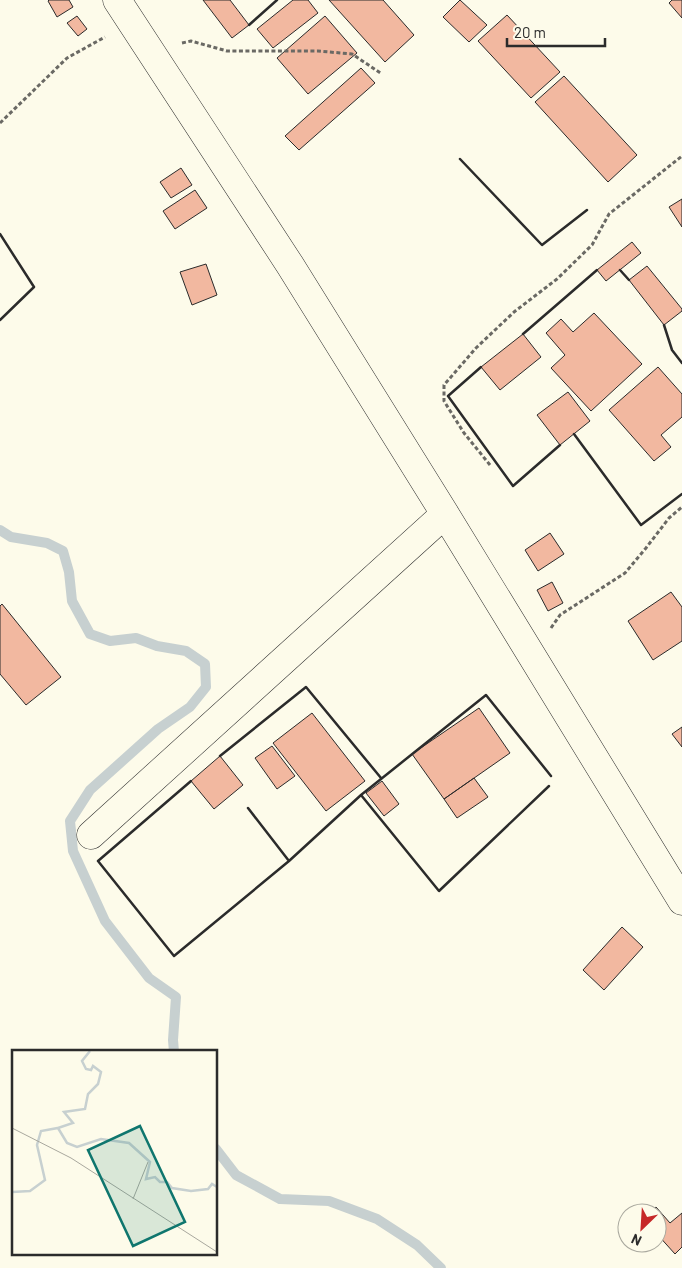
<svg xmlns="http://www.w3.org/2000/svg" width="682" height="1268" font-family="Barlow,sans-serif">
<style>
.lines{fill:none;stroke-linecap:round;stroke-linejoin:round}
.stream{stroke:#c7d0d0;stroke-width:10}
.building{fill:#f2b8a0;stroke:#2b2b2b}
.minor-casing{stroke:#2b2b2b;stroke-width:29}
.path{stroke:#6a6964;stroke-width:3;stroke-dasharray:4 2.5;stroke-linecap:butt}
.minor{stroke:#fdfbea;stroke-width:28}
.wall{stroke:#2b2b2b;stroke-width:2.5}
.inset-river{fill:none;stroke:#c7d0d0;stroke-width:2.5}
.inset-road{fill:none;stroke:#a9a89e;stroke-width:1}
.view{fill:#0f766e;fill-opacity:0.15;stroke:#0f766e;stroke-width:2.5}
.inset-edge{fill:none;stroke:#2b2b2b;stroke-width:2.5}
</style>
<rect width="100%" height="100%" fill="#fdfbea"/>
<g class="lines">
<path class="stream" d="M0,530L11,537L47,543L63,551L69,572L72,601L90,634L110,641L136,638L157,646L186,651L205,664L206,687L190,707L158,729L90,790L70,821L73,851L105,921L149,978L176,997L173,1040L174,1052
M216,1149L236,1175L280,1199L329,1201L377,1219L417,1245L441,1268"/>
</g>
<path class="building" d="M49,0H69L73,7L57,17L48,1Z
M203,0H230L249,25L232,38Z
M293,0H308L318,13L273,48L257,29Z
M329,0H383L414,35L385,62Z
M460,0L487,25L469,42L443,17Z
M672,0H682V18L669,3Z
M507,15L560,72L531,98L478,41Z
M77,16L87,29L78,36L67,23Z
M325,16L357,53L308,94L277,58Z
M361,68L375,83L299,150L285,136Z
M564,76L637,155L608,182L535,102Z
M181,168L192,185L171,198L160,182Z
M195,190L207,208L175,229L163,211Z
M682,199V227L669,207Z
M632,242L641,253L606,281L597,270Z
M206,264L217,295L192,305L180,272Z
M647,266L682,309V311L664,325L629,280Z
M594,313L642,364L591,411L551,368L565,355L546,333L561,319L573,332Z
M523,334L541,357L500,390L481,367Z
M658,367L682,394V417L661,435L671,447L654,461L609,410Z
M568,392L590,421L560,445L537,415Z
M550,533L564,554L538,571L525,550Z
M552,582L563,603L548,611L537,590Z
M671,592L682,607V641L653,660L628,621Z
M2,604L61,677L26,705L0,674V606Z
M479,708L510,753L444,799L412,754Z
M312,713L365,781L326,811L273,743Z
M682,727V747L672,734Z
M272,746L295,776L277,789L255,758Z
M220,756L243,785L214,809L191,781Z
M474,778L488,797L457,818L444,799Z
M382,781L399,804L384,816L366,793Z
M622,927L643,947L604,990L583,970Z
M656,1207L670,1223L682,1213V1247L675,1254L657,1234V1213H649Z"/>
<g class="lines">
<g class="minor-casing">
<path id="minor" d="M117,0L290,265L445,514L682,901
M91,835L445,514"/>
</g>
<path class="path" d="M182,43L191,41L227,51H318L352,54L382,74
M0,123L67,58L105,37
M490,465L464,433L444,401V385L476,348L514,312L557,279L592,245L609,214L682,156
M551,628L560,615L625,573L646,548L669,518L682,507"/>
<use href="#minor" class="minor"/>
<path class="wall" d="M249,25L277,0
M460,159L542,245L587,210
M0,234L34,287L0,320
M620,270L629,280
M664,325L672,350L682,363
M523,334L597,270
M481,367L448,396L513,486L560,445
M574,434L641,525L682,494
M220,756L306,687L381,778
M191,781L98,861L174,956L289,861
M549,786L439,891L361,795L486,695L551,776
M248,808L289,861L361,795"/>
</g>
<g transform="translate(12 1050)">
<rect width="205" height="205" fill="#fdfbea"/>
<path class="inset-river" d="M46,78L61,73L52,62L73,59L76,44L86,34L89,22L81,16L79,20L74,19L70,11L78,1M0,142L18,141L33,130L25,95L29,81L46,78L55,93L65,97L89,89L117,93L138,112L134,129L143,127L148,132H155L160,138L179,141L196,139L200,134L205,137"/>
<path class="inset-road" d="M0,78L59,108L205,202M121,149L136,112"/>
<path class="view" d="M128,76L173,172L121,196L76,100Z"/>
<rect width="205" height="205" class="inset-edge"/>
</g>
<g transform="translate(642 1228) rotate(205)"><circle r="24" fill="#fdfbea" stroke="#a9a89e"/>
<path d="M0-4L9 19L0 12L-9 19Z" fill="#c62828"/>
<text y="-8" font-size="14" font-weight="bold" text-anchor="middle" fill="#2b2b2b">N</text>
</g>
<path d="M507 38v8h98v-8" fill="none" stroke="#2b2b2b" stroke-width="2.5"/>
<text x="514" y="38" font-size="15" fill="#2b2b2b" stroke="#fdfbea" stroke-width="4" paint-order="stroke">20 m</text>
</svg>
